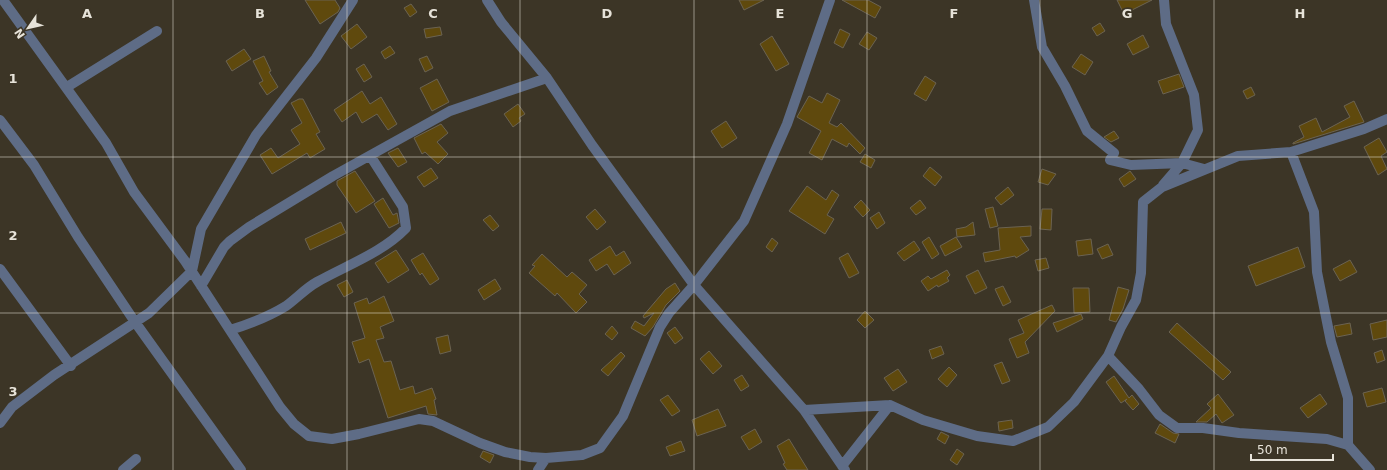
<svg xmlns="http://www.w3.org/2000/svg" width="1387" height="470" font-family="'DejaVu Sans',sans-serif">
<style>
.building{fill:#5f490d;stroke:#6b6352}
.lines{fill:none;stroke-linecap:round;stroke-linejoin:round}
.street{stroke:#5e6c86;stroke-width:10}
.grid{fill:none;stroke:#e7e3d9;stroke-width:1;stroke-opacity:0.55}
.grid-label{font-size:13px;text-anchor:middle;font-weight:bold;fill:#e7e3d9;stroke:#3c3526;stroke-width:3.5;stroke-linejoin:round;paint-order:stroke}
</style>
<rect width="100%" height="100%" fill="#3c3526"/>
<path class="building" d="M305,0H335L340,8L338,12L320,24Z
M739,0H764L744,10Z
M842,0H868L881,7L875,18Z
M1117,0H1152L1124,14Z
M411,4L417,12L410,17L404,8Z
M1100,23L1105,31L1097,36L1092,28Z
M357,24L367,37L351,49L341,36Z
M440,27L442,35L426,38L424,29Z
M840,29L850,34L843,48L834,43Z
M867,32L877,38L869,50L859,44Z
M1143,35L1149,47L1133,55L1127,44Z
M772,36L789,64L776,71L760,44Z
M390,46L395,53L385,59L381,52Z
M244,49L251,59L232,71L226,61Z
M1081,54L1093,62L1085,75L1072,67Z
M264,56L271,71L269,72L278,87L267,95L259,83L263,81L253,61Z
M427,56L433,68L425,72L419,59Z
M364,64L372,77L364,82L356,69Z
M1179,74L1184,87L1163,94L1158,81Z
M925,76L936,83L926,101L914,94Z
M437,79L449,102L432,111L420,88Z
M1251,87L1255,95L1247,99L1243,91Z
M362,91L370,104L381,97L397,124L388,130L377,114L362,123L356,112L342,122L334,110Z
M827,93L840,100L829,123L837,127L841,123L865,148L860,154L849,143L847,147L832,139L822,160L809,153L821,131L797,117L809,96L822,103Z
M299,99H303L320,132L316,134L325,149L310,158L307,153L272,174L260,155L271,148L278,158L300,144L291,130L302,123L291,103Z
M1354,101L1364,122L1293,144V143L1304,137L1299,126L1316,118L1322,132L1350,117L1344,106Z
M518,104L525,114L519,118L521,121L513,127L504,114Z
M726,121L737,138L722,148L711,131Z
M441,124L448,133L437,142L448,154L438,164L425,152L422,154L414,138Z
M1114,131L1119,138L1111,142L1104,137Z
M1379,138L1387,152L1381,156L1387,169L1378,175L1364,147Z
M398,148L407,162L398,167L388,153Z
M865,154L875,160L871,168L860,162Z
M930,167L942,177L935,186L923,176Z
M431,168L438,178L424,187L417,177Z
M1042,169L1056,174L1048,185L1038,182Z
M355,171L375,201L356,213L337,185V181Z
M1130,171L1136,179L1124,187L1119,179Z
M807,186L826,200L832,190L839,195L827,215L834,219L825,234L789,211Z
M1008,187L1014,195L1001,205L995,198Z
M383,198L393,215L397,213L399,223L389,228L374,204Z
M861,200L870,210L863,217L854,207Z
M920,200L926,208L916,215L910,208Z
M993,207L998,226L990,228L985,209Z
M595,209L606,222L597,230L586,217Z
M1042,209H1052L1051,230L1040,229Z
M879,212L885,223L877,229L870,218Z
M490,215L499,226L493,231L483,220Z
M341,222L346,233L310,250L305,239Z
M973,222L975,235L957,237L956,229L966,227Z
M1031,226V236L1020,237L1029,250L1016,258L1015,256L985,262L983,253L1000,250L998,228Z
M929,237L939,254L932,259L922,242Z
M956,237L962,247L945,256L940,246Z
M772,238L778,243L772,252L766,247Z
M1091,239L1093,254L1078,256L1076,241Z
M914,241L920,250L904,261L897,253Z
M1108,244L1113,255L1102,259L1097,249Z
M610,246L616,256L624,251L631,263L614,275L607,264L596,271L589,260Z
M1298,247L1305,267L1256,286L1248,266Z
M396,250L409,270L388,283L375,263Z
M423,253L439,279L430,285L422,273L420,275L411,260Z
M848,253L859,273L849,278L839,258Z
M542,254L567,277L572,272L587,285L579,294L587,302L576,313L557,293L555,296L529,273L535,266L532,265Z
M1046,258L1049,268L1038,271L1035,260Z
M1350,260L1357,272L1340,281L1333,269Z
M947,270L950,275L947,278L949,281L938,287L937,285L928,291L921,281L928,276L931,279Z
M978,270L987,288L975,294L966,276Z
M495,279L501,289L484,300L478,290Z
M347,280L353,292L344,297L337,285Z
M675,283L680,291L666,305L653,327L645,336L631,328L635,321L644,326L654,313L644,318L643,316L666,289Z
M1003,286L1011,302L1003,306L995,289Z
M1118,287L1129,290L1123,309L1116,322L1109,320Z
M1073,288H1089L1090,312L1074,313Z
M384,296L394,321L380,327L384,338L376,340L384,362L391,361L400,390L413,386L415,394L432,388L436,399L434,400L437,415L428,414L426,406L388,418L369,359L359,363L352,342L365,338L354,303L367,298L369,304Z
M1052,305L1055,311L1025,342L1029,353L1017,358L1009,339L1024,333L1018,320Z
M865,311L874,320L865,328L857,320Z
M1081,314L1083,319L1057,332L1053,323Z
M1387,320V337L1373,340L1370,324Z
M1177,323L1231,372L1223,380L1169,332Z
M1350,323L1352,334L1337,337L1334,326Z
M612,326L618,333L612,340L605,334Z
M675,327L683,338L675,344L667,333Z
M448,335L451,351L440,354L436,338Z
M941,346L944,354L932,359L929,350Z
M1382,350L1385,360L1377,363L1374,353Z
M709,351L722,366L713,374L700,359Z
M621,352L625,356L608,376L601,370Z
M1002,362L1010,381L1002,384L994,365Z
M949,367L957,375L947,387L938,379Z
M898,369L907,382L893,391L884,378Z
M742,375L749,386L741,391L734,380Z
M1114,376L1129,398L1132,395L1139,404L1133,410L1125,401L1127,399L1121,403L1106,382Z
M1382,388L1386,402L1367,407L1363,393Z
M1218,394L1234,415L1222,423L1216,414L1207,422H1196L1211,408L1207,404Z
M1320,394L1327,404L1308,418L1300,408Z
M668,395L680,411L672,416L660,400Z
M718,409L726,426L697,436L692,420Z
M1012,420L1013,428L999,431L998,422Z
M1160,424L1173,433L1179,434L1175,443L1155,433Z
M755,429L762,442L749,450L741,437Z
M941,432L949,436L945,444L937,439Z
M789,439L808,470H787L783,464L785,463L777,446Z
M681,441L685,451L670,456L666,447Z
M957,449L964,454L957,465L950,460Z
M483,451L494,455L490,463L480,457Z"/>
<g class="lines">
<path class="street" d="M3,0L106,143L134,192L185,261L280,407L294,424L309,436L332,439L359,434L419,419L433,421L480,443L505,452L530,457L546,458L582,455L600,448L623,416L660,327L669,313L694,285L744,221L787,124L830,0
M487,0L501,22L547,78L592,145L694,285L804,410L845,470
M1034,0L1042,47L1065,86L1087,131L1114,153L1110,160L1131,165L1182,163L1204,169
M67,87L157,31
M0,120L34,165L78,237L135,322L241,470
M1291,152L1314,212L1317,272L1331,342L1348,398V445
M1163,185L1182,163L1198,130L1194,95L1166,24L1164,0
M0,269L71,366
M201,286L224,247L230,241L249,227L333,176L450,111L547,78
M230,330C250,324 268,317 286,306C297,298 306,288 317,282C347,265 382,253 406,228L403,207L371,157
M804,410L890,405L923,420L977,436L1013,441L1048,427L1074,402L1108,356
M0,423L12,407L54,375L149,313L192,271L201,229L256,135L316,58L353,0
M842,466L890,405
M123,470L136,459
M538,470L546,458
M1370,470L1348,445L1327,439L1239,433L1203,428H1177L1159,415L1139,389L1108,356L1121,327L1136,300L1141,273L1143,202L1162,187L1238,156L1291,152L1364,129L1387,119"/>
</g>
<path class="grid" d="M173,0V470M347,0V470M520,0V470M694,0V470M867,0V470M1040,0V470M1214,0V470M0,157H1387M0,313H1387"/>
<g class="grid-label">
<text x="87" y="18">A</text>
<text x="260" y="18">B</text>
<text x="433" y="18">C</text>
<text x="607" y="18">D</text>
<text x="780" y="18">E</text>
<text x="954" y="18">F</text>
<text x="1127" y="18">G</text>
<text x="1300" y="18">H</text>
<text x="13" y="83">1</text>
<text x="13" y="240">2</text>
<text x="13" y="396">3</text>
</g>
<g transform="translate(28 28) rotate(236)" stroke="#3c3526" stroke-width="3" paint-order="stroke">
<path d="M0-3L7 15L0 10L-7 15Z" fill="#e7e3d9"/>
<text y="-6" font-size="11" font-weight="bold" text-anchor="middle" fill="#e7e3d9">N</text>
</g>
<path d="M1251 454v6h82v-6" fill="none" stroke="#e7e3d9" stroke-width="2"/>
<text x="1257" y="454" font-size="12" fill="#e7e3d9" stroke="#3c3526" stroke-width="3" paint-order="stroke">50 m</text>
</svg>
